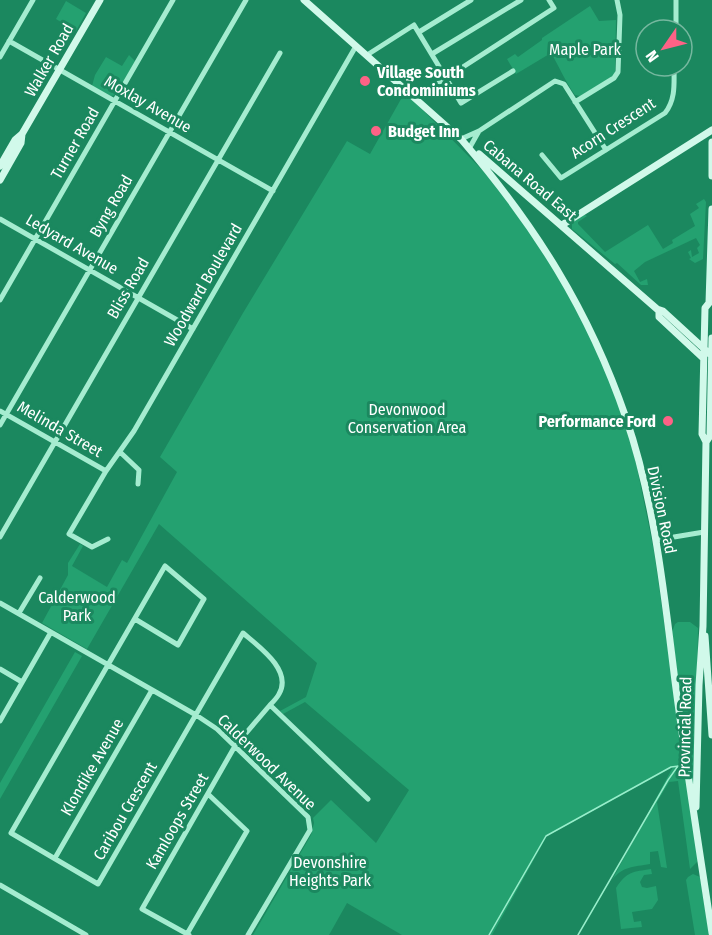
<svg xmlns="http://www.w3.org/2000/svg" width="712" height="935" font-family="'Fira Sans Condensed',sans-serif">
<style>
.green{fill:#24a170}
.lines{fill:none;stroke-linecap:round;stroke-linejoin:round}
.stream{stroke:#98eecb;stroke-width:1.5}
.street{stroke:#a5ecd0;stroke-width:5}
.secondary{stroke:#d1f9ea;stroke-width:7}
.poi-dot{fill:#fd6286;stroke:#1b885f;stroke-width:2}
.labels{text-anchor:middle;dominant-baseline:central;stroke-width:6;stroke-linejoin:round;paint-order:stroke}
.park-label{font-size:16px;fill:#fff;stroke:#1b885f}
.street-label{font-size:16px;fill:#fff;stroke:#1b885f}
.poi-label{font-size:16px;font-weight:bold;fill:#fff;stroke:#1b885f;text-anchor:start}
</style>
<rect width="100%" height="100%" fill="#1b885f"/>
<path class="green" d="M66,1L86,13L76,31L56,19Z
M590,6L599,21L616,20L615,72L613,76L580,96L575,95C565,81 560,68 551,53L516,74L507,59L515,54L518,57L542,40V38Z
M129,55L135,61L116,95L111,96L92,86L95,75L106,57L122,66Z
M405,92L492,180L540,244L590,335L613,388L627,428L637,468L654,551L698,861L690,869L678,781L669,782L657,802L667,868L661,867L658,851L650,852V864C633,867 623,866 612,880L673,767L547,836L492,935H402L347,903L329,935H253L311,835L314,823L313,818L331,800L376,843L409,790L305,702L283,714L280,711L306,697L317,663L159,524L87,649L42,623L68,575V563L80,544L83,546L72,566L107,587L122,560L127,563L177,472L160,457L243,313L347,141L370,154Z
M704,199L706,202L703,259L695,263L689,259L691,258L688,252L691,250L692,257L699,253L697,248L700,245L696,238L645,262L634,271L640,282L647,279L648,285H641L617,263L615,264L572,229V221L583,214L587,216L578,222V224L605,252L648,225L663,249L673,243L672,240L695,226L690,214L699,208L696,204Z
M678,622H690L698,628L695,815L672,632L675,624Z
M75,652L82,656L0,799V783Z
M651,869L652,874L644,875L640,882L642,887L647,888L656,886L658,900L652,909L632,912L634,922L641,921L642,927L621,929L616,888C627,871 633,872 651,869Z
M693,874L700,877L709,935H695L686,880L688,877Z"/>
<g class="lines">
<path class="stream" d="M489,935L546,836L671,767L679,766
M578,935L668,780L678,766"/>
<path class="street" d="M676,30V0
M419,32L471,0
M9,41L273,191
M432,54L521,0
M367,55L414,25L461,103L513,71
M0,57L33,0
M415,98L554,8L549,0
M575,102L614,78L618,72L620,15L617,0
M461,139L479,131L555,81L564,84L606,150
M470,147L479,131
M542,155L561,178L665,113C676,99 674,83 674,66
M0,219L193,329
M0,300L173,0
M0,411L106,471
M0,425L246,0
M120,452L139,470L138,484
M0,537L280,53
M108,539L92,547L69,534L106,471L134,431L356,46
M656,540L704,532
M0,603L196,715L217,729L308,817L310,830L248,935
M19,613L40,578
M135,619L178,645L204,599L165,566L11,833L98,884L243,633C258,646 293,670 279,694C277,698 273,702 270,705L368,799
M0,669L22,682
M0,721L51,632
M55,858L152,690
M0,885L86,935
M187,934L247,831L208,794
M189,935L142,909L235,746L270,705"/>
<path class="secondary" d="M304,0L463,141
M461,139C535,225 589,310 626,418C655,503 664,593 675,681C686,765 699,849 712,933
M712,142V176
M479,154L657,309L663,311L712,356
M0,166L15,140L22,134L100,0
M0,180L21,143L22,134
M562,225L712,130
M659,310V317L703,358
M706,442L710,436L712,338
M705,636L712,735
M696,807L699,685L703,626L706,442L702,434L705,308L709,303L712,209"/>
</g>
<g class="poi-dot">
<circle cx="365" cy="81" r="6"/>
<circle cx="376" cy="131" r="6"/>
<circle cx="668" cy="421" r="6"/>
</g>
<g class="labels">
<g class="park-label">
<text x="585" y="49">Maple Park</text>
<text x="407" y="409">Devonwood<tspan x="407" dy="18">Conservation Area</tspan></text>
<text x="77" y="597">Calderwood<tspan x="77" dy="18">Park</tspan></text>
<text x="330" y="862">Devonshire<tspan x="330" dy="18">Heights Park</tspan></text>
</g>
<g class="street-label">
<text transform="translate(49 60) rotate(-60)">Walker Road</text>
<text transform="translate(148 104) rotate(30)">Moxlay Avenue</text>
<text transform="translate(613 128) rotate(-33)">Acorn Crescent</text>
<text transform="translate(75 143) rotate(-60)">Turner Road</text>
<text transform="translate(530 180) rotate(40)">Cabana Road East</text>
<text transform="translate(111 206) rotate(-60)">Byng Road</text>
<text transform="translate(72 244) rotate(30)">Ledyard Avenue</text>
<text transform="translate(203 285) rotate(-60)">Woodward Boulevard</text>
<text transform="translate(128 288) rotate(-60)">Bliss Road</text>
<text transform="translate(60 429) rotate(30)">Melinda Street</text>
<text transform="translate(662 510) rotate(78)">Division Road</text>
<text transform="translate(685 727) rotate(-89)">Provincial Road</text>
<text transform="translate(267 762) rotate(44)">Calderwood Avenue</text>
<text transform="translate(92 767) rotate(-60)">Klondike Avenue</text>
<text transform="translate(125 811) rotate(-60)">Caribou Crescent</text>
<text transform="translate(177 821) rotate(-60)">Kamloops Street</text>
</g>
<g class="poi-label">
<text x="377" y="72">Village South<tspan x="377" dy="18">Condominiums</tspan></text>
<text x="388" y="131">Budget Inn</text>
<text x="656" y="421" text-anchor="end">Performance Ford</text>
</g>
</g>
<g transform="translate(664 48) rotate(235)"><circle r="28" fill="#1b885f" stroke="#76b89f" stroke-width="1.5"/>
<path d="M0-4.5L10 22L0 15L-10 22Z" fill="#fd6286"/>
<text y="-9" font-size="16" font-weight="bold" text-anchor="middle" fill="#ffffff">N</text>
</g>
</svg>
